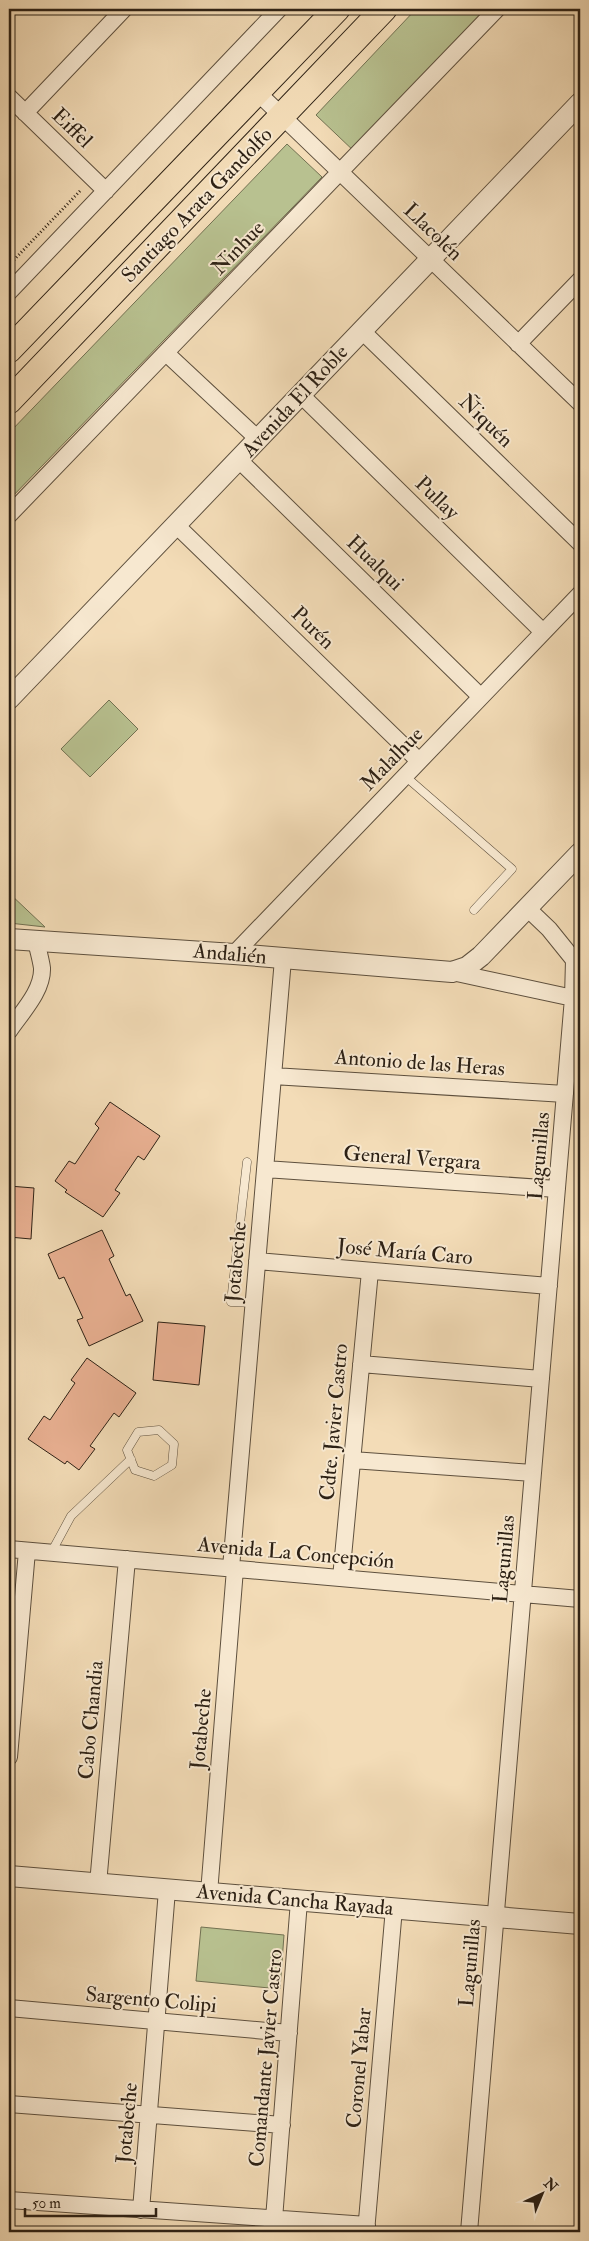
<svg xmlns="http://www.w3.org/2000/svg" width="589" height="2241" font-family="'IM FELL Double Pica',serif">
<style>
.green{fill:#b8c190;stroke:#727152}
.building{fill:#eab193;stroke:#2d2115}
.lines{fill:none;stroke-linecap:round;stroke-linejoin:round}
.service-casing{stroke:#5e503e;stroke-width:9}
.minor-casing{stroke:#5e503e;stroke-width:18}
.tertiary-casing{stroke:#5e503e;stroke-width:22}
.primary-casing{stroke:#2d2115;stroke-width:27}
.path{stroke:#2d2115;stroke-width:3;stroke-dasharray:1 2.5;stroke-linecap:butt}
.service{stroke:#f7e8d0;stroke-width:8}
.minor{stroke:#f7e8d0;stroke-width:16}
.tertiary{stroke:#f7e8d0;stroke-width:20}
.primary{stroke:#f3dcb7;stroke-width:25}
.labels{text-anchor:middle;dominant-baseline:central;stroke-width:4;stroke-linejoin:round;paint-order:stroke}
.street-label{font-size:21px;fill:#2d2115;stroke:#f7e8d0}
</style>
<rect width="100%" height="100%" fill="#f3dcb7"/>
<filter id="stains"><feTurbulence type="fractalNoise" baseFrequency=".004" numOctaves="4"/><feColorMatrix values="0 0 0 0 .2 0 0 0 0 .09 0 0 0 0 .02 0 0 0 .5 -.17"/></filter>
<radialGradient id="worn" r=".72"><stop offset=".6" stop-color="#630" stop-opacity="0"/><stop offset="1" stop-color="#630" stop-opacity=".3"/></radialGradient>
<path class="green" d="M416,9H492L357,154L316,115Z
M287,144L322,177L9,500V433Z
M109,700L138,729L90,777L61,749Z
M9,893L45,927L9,923Z
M201,1927L284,1935L280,1989L196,1981Z"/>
<path class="building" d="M110,1102L160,1136L144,1160L138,1156L115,1190L120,1193L103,1217L65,1192L67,1190L55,1181L69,1161L75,1164L99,1128L95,1124Z
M9,1186L34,1188L31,1239L9,1237Z
M102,1230L114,1256L109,1259L126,1296L130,1294L143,1321L89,1346L77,1320L83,1318L64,1277L59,1279L48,1254Z
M158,1322L205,1326L199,1385L153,1380Z
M87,1358L136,1393L119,1417L114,1413L90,1446L95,1449L79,1470L67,1461L65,1464L28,1439L44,1416L50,1420L75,1383L71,1380Z"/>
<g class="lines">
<g class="service-casing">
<path id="service" d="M405,776L512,869L474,910
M247,1162L231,1302L254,1303
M159,1430L174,1444L172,1465L154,1476L135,1470L127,1450L138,1432Z
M51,1553L71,1516L131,1459"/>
</g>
<g class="minor-casing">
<path id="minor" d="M257,92L580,403
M9,97L106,191
M25,113L124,9
M9,292L279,9
M362,331L580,543
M518,344L580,280
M166,353L259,440
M301,395L543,632
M239,460L481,697
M9,515L497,9
M177,526L419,761
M234,954L580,594
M452,972L573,998
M9,1031C21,1013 43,991 42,968C41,960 38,950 36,941
M273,1076L565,1094
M265,1169L557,1189
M257,1261L549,1286
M361,1364L541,1379
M352,1460L533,1473
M9,1549L580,1599
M231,1568L283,959
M341,1578L370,1271
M9,1757L27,1551
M98,1884L127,1559
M209,1893L235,1569
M9,2008L289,2033
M9,2104L282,2125
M9,2200L367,2225
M141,2210L167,1890
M274,2219L299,1901
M366,2232L394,1908
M469,2232L573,998L574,960L549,929L527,908"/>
</g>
<g class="tertiary-casing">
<path id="tertiary" d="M9,699L580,103
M9,939L234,954L452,972L467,967L481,956L580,853
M9,1876L580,1924"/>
</g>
<g class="primary-casing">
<path id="primary" d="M9,350L337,9
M9,401L384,9"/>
</g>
<path class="path" d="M9,265L81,190"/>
<use href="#service" class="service"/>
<use href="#minor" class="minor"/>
<use href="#tertiary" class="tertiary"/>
<use href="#primary" class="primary"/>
</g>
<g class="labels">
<g class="street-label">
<text transform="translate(72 128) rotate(44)">Eiffel</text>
<text transform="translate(197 205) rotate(-46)">Santiago Arata Gandolfo</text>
<text transform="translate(433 232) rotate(44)">Llacolén</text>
<text transform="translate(238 248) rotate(-46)">Ninhue</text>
<text transform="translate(295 401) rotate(-47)">Avenida El Roble</text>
<text transform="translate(486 421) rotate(44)">Ñiquén</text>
<text transform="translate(437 498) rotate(44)">Pullay</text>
<text transform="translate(375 563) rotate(44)">Hualqui</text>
<text transform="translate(313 628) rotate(44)">Purén</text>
<text transform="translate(392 759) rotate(-46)">Malalhue</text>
<text transform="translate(230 954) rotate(5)">Andalién</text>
<text transform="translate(420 1063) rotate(4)">Antonio de las Heras</text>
<text transform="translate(539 1156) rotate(-85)">Lagunillas</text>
<text transform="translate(412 1158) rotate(4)">General Vergara</text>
<text transform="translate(405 1252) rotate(5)">José María Caro</text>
<text transform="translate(236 1262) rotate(-85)">Jotabeche</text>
<text transform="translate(334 1422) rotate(-85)">Cdte. Javier Castro</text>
<text transform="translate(296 1553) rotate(5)">Avenida La Concepción</text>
<text transform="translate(504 1559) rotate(-85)">Lagunillas</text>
<text transform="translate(91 1720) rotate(-85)">Cabo Chandia</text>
<text transform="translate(201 1729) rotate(-85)">Jotabeche</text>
<text transform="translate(295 1900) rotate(5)">Avenida Cancha Rayada</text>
<text transform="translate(470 1963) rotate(-85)">Lagunillas</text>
<text transform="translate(151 2000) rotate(5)">Sargento Colipi</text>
<text transform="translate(266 2058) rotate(-85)">Comandante Javier Castro</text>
<text transform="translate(359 2068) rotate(-85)">Coronel Yabar</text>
<text transform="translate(127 2123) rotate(-85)">Jotabeche</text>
</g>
</g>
<rect width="589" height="2241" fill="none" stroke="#f3dcb7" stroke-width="30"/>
<rect x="10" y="10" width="569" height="2221" fill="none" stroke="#2d2115" stroke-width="2.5"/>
<rect x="15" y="15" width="559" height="2211" fill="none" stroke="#2d2115"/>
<g transform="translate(542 2194) rotate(44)" stroke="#f7e8d0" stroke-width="4" paint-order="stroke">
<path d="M0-4L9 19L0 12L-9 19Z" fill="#2d2115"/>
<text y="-8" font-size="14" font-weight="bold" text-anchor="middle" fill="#2d2115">N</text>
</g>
<path d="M25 2208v8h131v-8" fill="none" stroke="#2d2115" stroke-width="2.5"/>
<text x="32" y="2208" font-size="15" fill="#2d2115" stroke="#f7e8d0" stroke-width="4" paint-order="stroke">50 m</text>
<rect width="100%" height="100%" filter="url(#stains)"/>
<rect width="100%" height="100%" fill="url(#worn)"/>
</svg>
